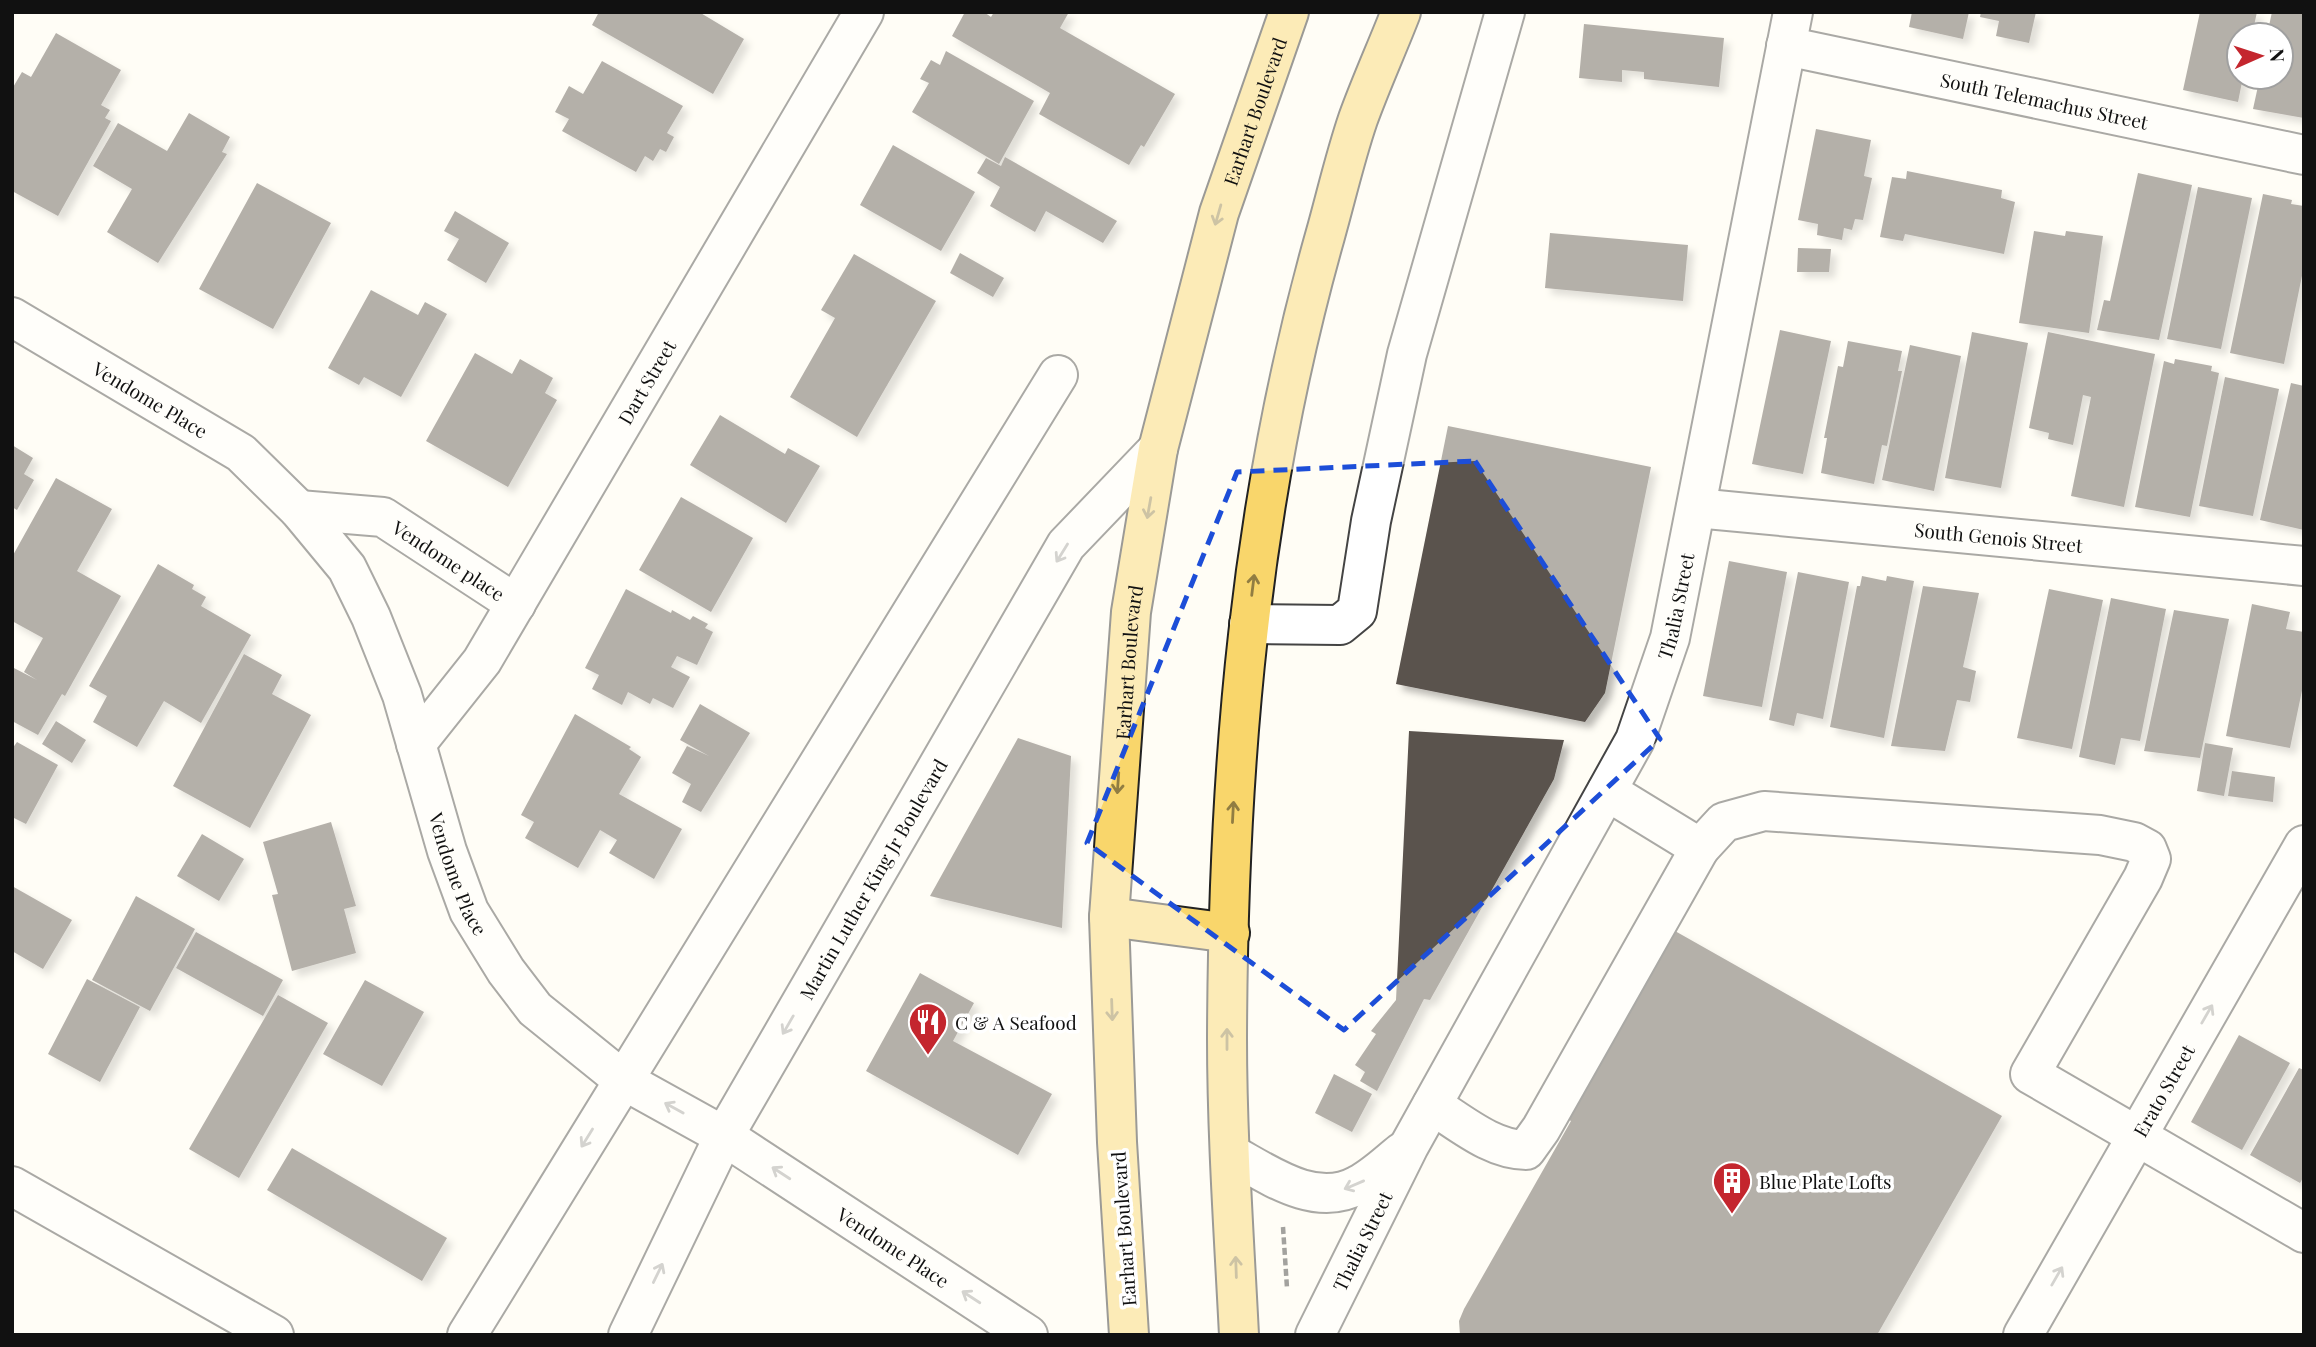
<svg xmlns="http://www.w3.org/2000/svg" width="2316" height="1347" font-family="'Playfair Display',serif">
<style>
.building{fill:#5a524d;filter:url(#shadow)}
.lines{fill:none;stroke-linecap:round;stroke-linejoin:round}
.minor-casing{stroke:#444;stroke-width:42}
.major-casing{stroke:#222;stroke-width:42}
.path{stroke:#333;stroke-width:4.5;stroke-dasharray:7 3.5;stroke-linecap:butt}
.minor{stroke:#fff;stroke-width:38}
.major{stroke:#f9d66b;stroke-width:38}
.oneway{stroke:#917d42}
.oneway2{stroke:#a0a0a0}
.marked{fill:none;stroke:#1d4ed8;stroke-width:5;stroke-dasharray:14 9;stroke-linejoin:round}
.labels{text-anchor:middle;dominant-baseline:central;stroke-width:7;stroke-linejoin:round;paint-order:stroke}
.street-label{font-size:19px;fill:#111;stroke:#fff}
.poi-label{font-size:19px;fill:#111;stroke:#fff;text-anchor:start}
</style>
<defs>
<filter id="shadow"><feDropShadow dx="6" dy="6" stdDeviation="3.5" flood-color="#0004"/></filter>
</defs>
<rect width="100%" height="100%" fill="#fffdf5"/>
<path class="building" d="M599,12H699L744,39L713,94L592,25Z
M965,12H984L991,17L994,12H1069L1060,28L1175,94L1144,147L1141,145L1129,165L1039,114L1050,93L952,36Z
M1912,12H1969L1963,39L1909,27Z
M1981,12H2036L2029,43L1996,36L1999,21L1980,17Z
M2200,12H2257L2252,35H2239V77H2243L2238,102L2183,90Z
M2272,12H2304V118L2253,109L2260,77H2281V35H2267Z
M1584,24L1724,38L1719,87L1644,79V72L1622,70V82L1579,78Z
M56,33L121,70L101,105L110,110L105,118L111,121L58,216L12,191V89L22,72L31,77Z
M946,51L1034,101L999,164L912,112L929,83L920,79L931,60L940,65Z
M602,61L683,106L667,133L674,137L666,152L660,149L653,161L645,156L636,172L562,131L569,119L555,112L569,86L583,94Z
M189,113L230,137L222,152L227,154L158,263L107,232L132,189L93,166L118,123L167,151Z
M1816,129L1871,140L1864,176L1872,178L1863,220L1855,219L1852,230L1844,228L1842,240L1817,235L1818,224L1798,220Z
M893,145L975,192L941,251L860,205Z
M1005,157L1117,221L1103,243L1046,211L1035,232L990,206L1000,187L977,173L986,158L1001,166Z
M1907,171L2002,190L2001,198L2015,202L2004,254L1905,234L1903,241L1880,237L1892,177L1906,179Z
M2138,173L2192,185L2159,340L2097,330L2104,300L2110,301Z
M257,183L331,223L273,329L199,289Z
M2198,187L2252,198L2221,349L2167,339Z
M2263,194L2292,200L2291,204L2304,206V266L2284,364L2230,353Z
M455,211L509,243L486,283L447,260L459,239L444,231Z
M2034,231L2065,236L2066,231L2103,236L2089,333L2019,323Z
M1550,233L1688,245L1683,301L1545,288Z
M1798,248L1831,249L1829,272H1797Z
M960,253L1004,278L993,297L950,273Z
M854,254L936,301L857,437L790,397L835,318L821,310Z
M371,290L418,315L425,302L447,314L401,397L364,377L359,385L328,368Z
M1780,330L1831,341L1803,474L1752,464Z
M1972,332L2028,343L2001,488L1945,478Z
M2048,332L2155,354L2124,507L2071,496L2091,397L2083,395L2073,445L2048,439L2049,433L2029,428Z
M1848,341L1902,351L1898,371H1902L1887,446L1882,445L1874,484L1821,473L1827,438H1824L1838,366L1843,367Z
M1910,345L1961,356L1934,491L1882,480Z
M475,353L512,374L520,359L553,378L545,393L557,400L508,487L426,441Z
M2175,359L2212,366L2211,371L2219,373L2190,517L2135,507L2164,361L2174,364Z
M2225,377L2279,389L2253,516L2199,506Z
M2291,383L2304,386V530L2260,520Z
M720,415L785,454L788,448L820,466L786,523L690,465Z
M1448,426L1651,467L1605,693L1585,722L1396,684Z
M12,445L33,458L24,474L34,480L17,510L12,507Z
M56,478L112,509L77,571L121,596L65,696L62,694L38,735L12,721V667L37,680L24,672L43,638L12,621V557Z
M681,497L753,538L711,612L639,570Z
M1729,561L1787,572L1762,707L1703,696Z
M158,564L194,585L192,589L206,597L201,606L251,635L201,723L164,701L137,747L93,722L107,696L89,686Z
M1798,572L1849,582L1823,719L1797,713L1794,726L1769,720Z
M1862,576L1886,581L1887,576L1914,581L1884,738L1830,727L1857,586H1860Z
M1923,586L1979,593L1963,667L1976,671L1970,702L1957,700L1945,751L1891,746Z
M626,589L671,613L672,610L690,620L693,616L708,624L705,628L713,632L697,665L677,656L671,667L690,677L673,708L653,698L650,704L628,692L622,705L592,689L599,675L585,668Z
M2049,589L2103,600L2072,749L2017,738Z
M2111,598L2166,609L2140,741L2121,738L2115,765L2079,757Z
M2252,604L2290,612L2286,629L2304,632V681L2290,748L2226,736Z
M2174,610L2229,619L2200,758L2144,751Z
M244,654L282,675L272,694L311,715L250,828L173,786Z
M700,704L750,733L701,812L682,802L691,784L672,773L687,746L709,756L680,740Z
M575,714L631,747L629,749L641,757L619,794L682,829L654,879L609,853L617,840L600,830L578,868L525,838L534,822L521,815Z
M56,721L86,740L72,763L42,744Z
M1409,731L1564,740L1554,779L1430,1000L1424,999L1377,1091L1360,1081L1365,1072L1355,1065L1376,1034L1371,1031L1396,1000Z
M1018,738L1071,756L1062,928L930,896Z
M17,742L58,765L26,824L12,817V749Z
M2205,743L2233,748L2224,796L2197,791Z
M2232,771L2275,777L2273,802L2228,796Z
M331,822L356,906L344,909L356,953L292,971L272,895L278,894L263,842Z
M202,834L244,859L219,901L177,876Z
M12,886L72,920L43,969L12,951Z
M136,896L195,929L150,1011L92,980Z
M1675,931L2002,1116L1877,1335H1460L1459,1321L1464,1309L1571,1121L1566,1118Z
M196,932L283,980L263,1016L176,968Z
M920,973L974,1003L953,1041L1052,1094L1018,1155L866,1071Z
M87,979L140,1007L100,1082L48,1054Z
M365,980L424,1012L382,1086L323,1054Z
M278,995L328,1023L239,1178L189,1149Z
M2239,1035L2290,1063L2242,1150L2191,1122Z
M2299,1068L2304,1070V1176L2300,1183L2250,1155Z
M1334,1074L1372,1094L1352,1132L1315,1113Z
M292,1148L447,1238L422,1281L267,1190Z"/>
<g class="lines">
<g class="minor-casing">
<g id="minor">
<path id="s1" d="M1786,46L2304,155"/>
<path id="s2" d="M12,317L241,453L299,510L347,568L371,617L402,695L447,851L469,911L506,971L535,1009L623,1080L724,1136L1028,1335"/>
<path id="s3" d="M1696,508L2304,566"/>
<path id="s4" d="M299,510L383,517L516,604"/>
<path d="M1249,624L1340,625L1357,611L1371,521L1407,354L1505,12"/>
<path id="s5" d="M416,744L482,661L864,12"/>
<path d="M1607,791L1700,848L1724,822L1764,811L2100,835L2134,842L2147,849L2151,859L2143,878L2030,1074L2304,1233"/>
<path d="M1432,1105C1461,1123 1492,1150 1526,1150L1541,1129L1700,848"/>
<path d="M1231,1154C1268,1174 1315,1209 1358,1185C1374,1177 1388,1163 1402,1152"/>
<path d="M12,1186L274,1335"/>
<path d="M467,1335L1058,375"/>
<path id="s6" d="M628,1335L724,1136L1066,545L1158,449"/>
<path id="s7" d="M1315,1335L1409,1146L1635,740L1670,638L1793,12"/>
<path id="s8" d="M2023,1335L2304,845"/>
</g>
</g>
<g class="major-casing">
<g id="major">
<path d="M1109,917L1230,933"/>
<path id="s9" d="M1129,1335L1117,1142L1109,917L1131,612L1158,449L1219,213L1289,12"/>
<path d="M1239,1335C1234,1236 1227,1136 1227,1038C1228,763 1250,501 1325,236C1336,197 1345,157 1358,119C1371,83 1387,48 1401,12"/>
</g>
</g>
<path class="path" d="M1283,1227L1287,1288"/>
<use href="#minor" class="minor"/>
<use href="#major" class="major"/>
</g>
<defs><path id="oneway-shaft" d="M-6 0H5M1.5-3L5.5 0L1.5 3" fill="none" stroke-width="1.6" stroke-linecap="round" stroke-linejoin="round" transform="scale(1.75)"/></defs>
<g class="oneway">
<use href="#oneway-shaft" transform="translate(1218 215) rotate(106)"/>
<use href="#oneway-shaft" transform="translate(1149 508) rotate(100)"/>
<use href="#oneway-shaft" transform="translate(1253 585) rotate(-83)"/>
<use href="#oneway-shaft" transform="translate(1118 783) rotate(94)"/>
<use href="#oneway-shaft" transform="translate(1233 812) rotate(-87)"/>
<use href="#oneway-shaft" transform="translate(1112 1010) rotate(88)"/>
<use href="#oneway-shaft" transform="translate(1227 1039) rotate(-90)"/>
<use href="#oneway-shaft" transform="translate(1236 1267) rotate(-92)"/>
</g>
<g class="oneway2">
<use href="#oneway-shaft" transform="translate(1062 553) rotate(122)"/>
<use href="#oneway-shaft" transform="translate(2207 1014) rotate(-60)"/>
<use href="#oneway-shaft" transform="translate(788 1025) rotate(120)"/>
<use href="#oneway-shaft" transform="translate(674 1108) rotate(-151)"/>
<use href="#oneway-shaft" transform="translate(587 1138) rotate(122)"/>
<use href="#oneway-shaft" transform="translate(781 1173) rotate(-147)"/>
<use href="#oneway-shaft" transform="translate(1354 1185) rotate(157)"/>
<use href="#oneway-shaft" transform="translate(658 1273) rotate(-64)"/>
<use href="#oneway-shaft" transform="translate(2057 1276) rotate(-60)"/>
<use href="#oneway-shaft" transform="translate(971 1297) rotate(-147)"/>
</g>
<path d="M0 0H2316V1347H0ZM1475,461L1660,739L1344,1030L1087,843L1237,472Z" fill="#fffdf5" fill-opacity=".55" fill-rule="evenodd"/>
<path class="marked" d="M1475,461L1660,739L1344,1030L1087,843L1237,472Z"/>
<defs>
<g id="restaurant-pin" transform="scale(2.0125)"><path d="M0 17L-7.5 6A9.5 9.5 0 1 1 7.5 6Z" fill="#c4262e" stroke="#fff"/><path d="M-5-6h1v4h1v-4h1v4h1v-4h1v5L-1.5 .5V6h-2V.5L-5-1ZM5-6V6H3V1.5H1.5Q1.5-4 5-6Z" fill="#fff"/></g>
<g id="building-pin" transform="scale(2.0125)"><path d="M0 17L-7.5 6A9.5 9.5 0 1 1 7.5 6Z" fill="#c4262e" stroke="#fff"/><path d="M-4-6H4V6H1V3H-1V6H-4ZM-2.5-4.3h1.7v1.8h-1.7ZM.8-4.3h1.7v1.8H.8ZM-2.5-1h1.7V.8h-1.7ZM.8-1h1.7V.8H.8Z" fill="#fff"/></g>
</defs>
<g fill-rule="evenodd">
<use href="#restaurant-pin" x="928" y="1022"/>
<use href="#building-pin" x="1732" y="1181"/>
</g>
<g class="labels">
<g class="street-label">
<text stroke="none"><textPath href="#s1" startOffset="264">South Telemachus Street</textPath></text>
<text stroke="none"><textPath href="#s9" startOffset="1241">Earhart Boulevard</textPath></text>
<text stroke="none"><textPath href="#s5" startOffset="430">Dart Street</textPath></text>
<text stroke="none"><textPath href="#s2" startOffset="161">Vendome Place</textPath></text>
<text stroke="none"><textPath href="#s3" startOffset="304">South Genois Street</textPath></text>
<text stroke="none"><textPath href="#s4" startOffset="163">Vendome place</textPath></text>
<text stroke="none"><textPath href="#s7" startOffset="816">Thalia Street</textPath></text>
<text stroke="none"><textPath href="#s9" startOffset="674">Earhart Boulevard</textPath></text>
<text stroke="none"><textPath href="#s2" startOffset="749">Vendome Place</textPath></text>
<text stroke="none"><textPath href="#s6" startOffset="518">Martin Luther King Jr Boulevard</textPath></text>
<text stroke="none"><textPath href="#s8" startOffset="282">Erato Street</textPath></text>
<text transform="translate(1123 1229) rotate(-94)">Earhart Boulevard</text>
<text stroke="none"><textPath href="#s7" startOffset="105">Thalia Street</textPath></text>
<text stroke="none"><textPath href="#s2" startOffset="1337">Vendome Place</textPath></text>
</g>
<g class="poi-label">
<text x="955" y="1022">C &amp; A Seafood</text>
<text x="1759" y="1181">Blue Plate Lofts</text>
</g>
</g>
<rect width="2316" height="1347" fill="none" stroke="#111111" stroke-width="28"/>
<g transform="translate(2260 56) rotate(87)"><circle r="33" fill="#ffffff" stroke="#a0a0a0" stroke-width="2"/>
<path d="M0-5L12 26L0 18L-12 26Z" fill="#c4262e"/>
<text y="-10" font-size="19" font-weight="bold" text-anchor="middle" fill="#111111">N</text>
</g>
</svg>
